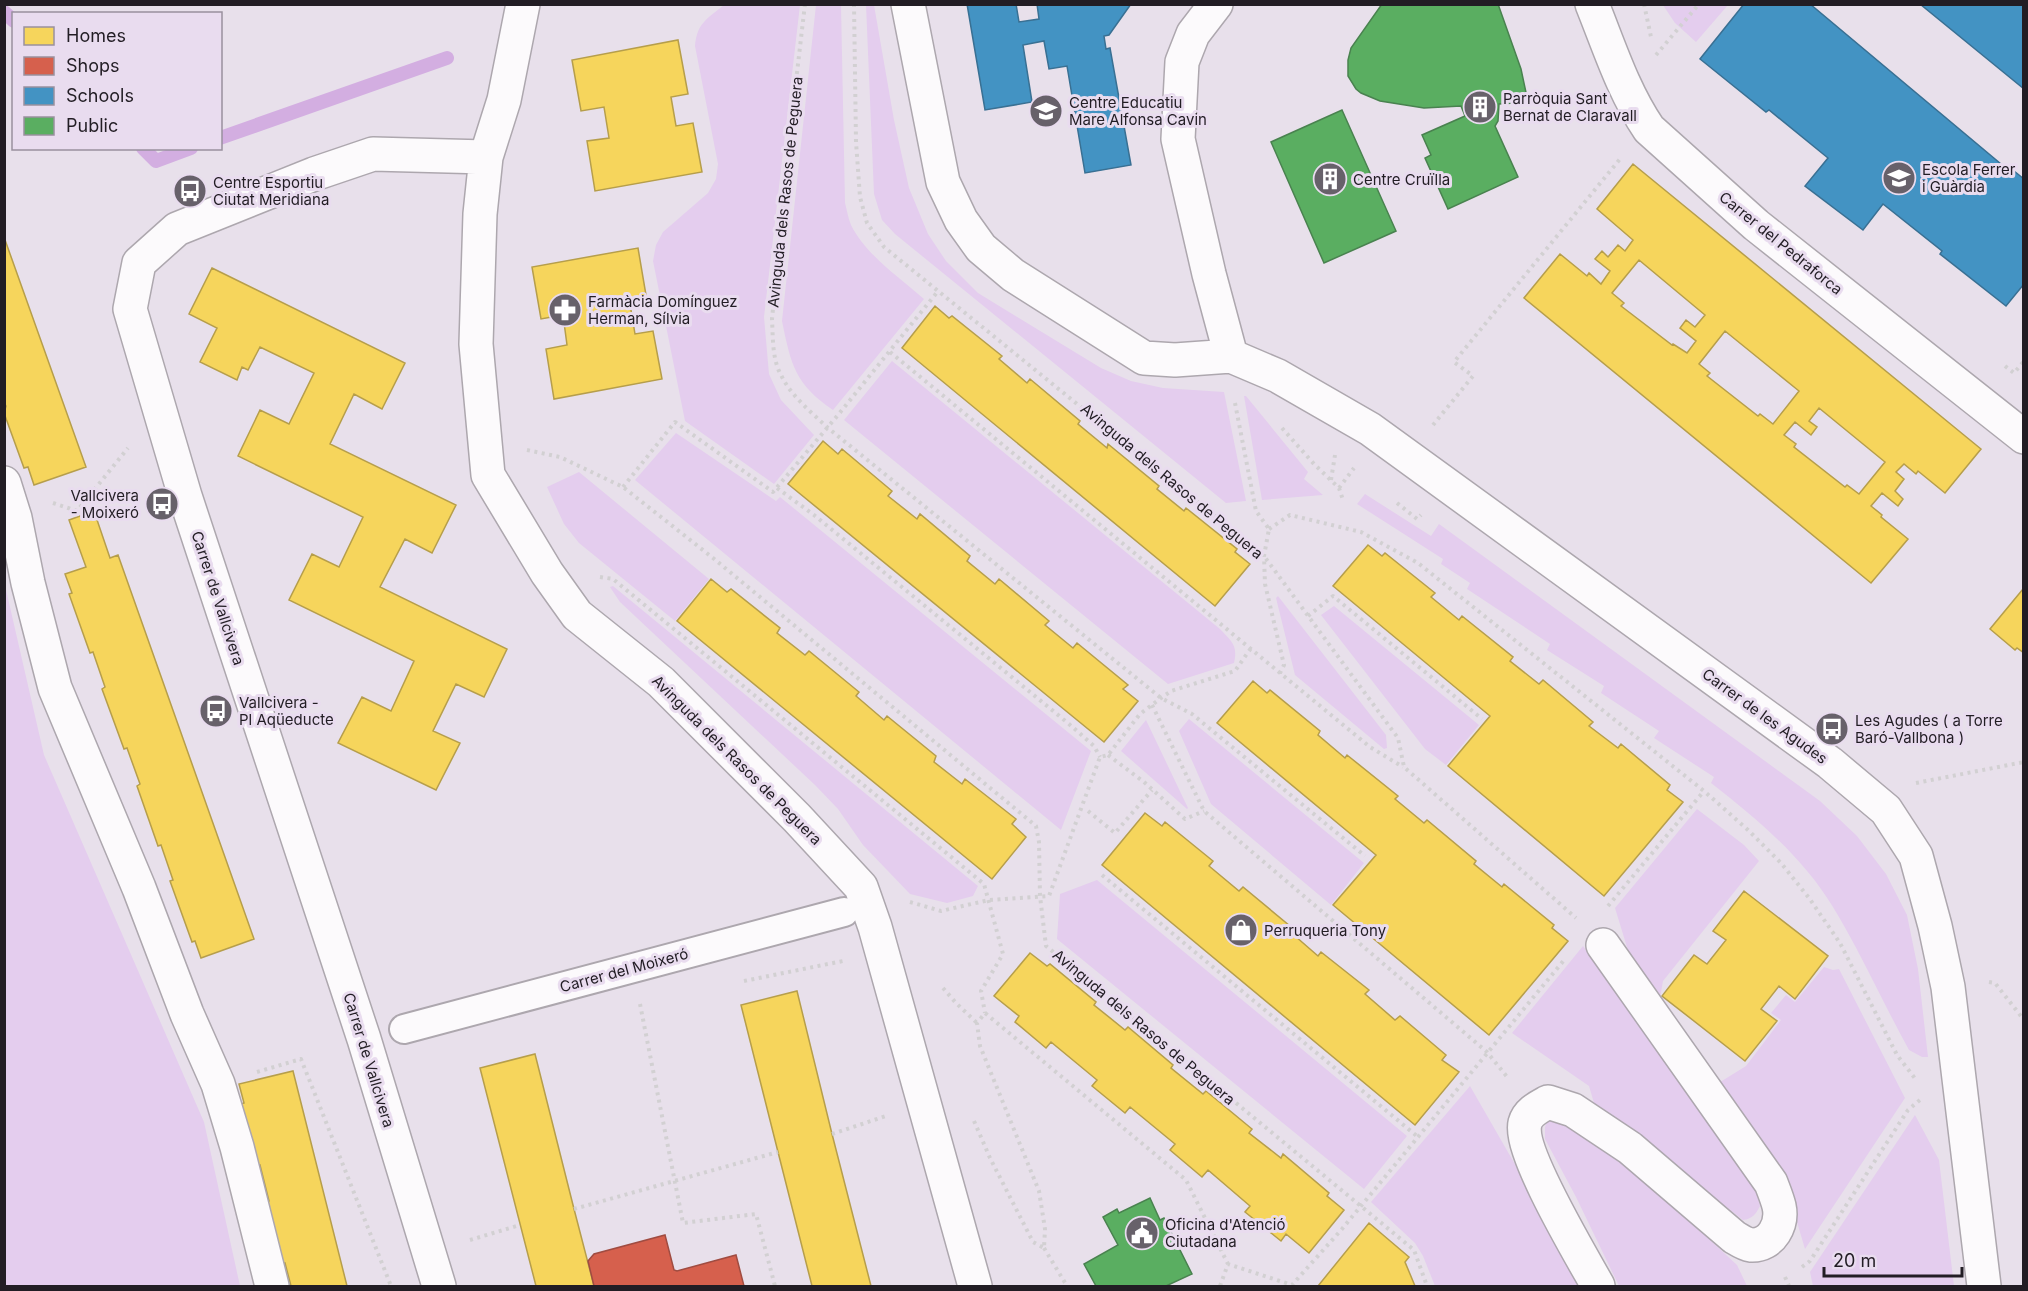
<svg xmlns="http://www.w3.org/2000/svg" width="2028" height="1291" font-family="Inter,sans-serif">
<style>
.green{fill:#e4cdee}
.homes{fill:#f6d55c;stroke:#b69e4b;stroke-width:1.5;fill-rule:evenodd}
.shops{fill:#d6604d;stroke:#a04c41;stroke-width:1.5}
.schools{fill:#4393c3;stroke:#397093;stroke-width:1.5}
.public{fill:#5aae61;stroke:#49824f;stroke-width:1.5}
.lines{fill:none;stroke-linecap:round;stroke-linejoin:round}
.stream{stroke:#d3aee1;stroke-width:14}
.pedestrian-casing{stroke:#ada7ae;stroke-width:32}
.minor-casing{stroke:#ada7ae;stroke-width:36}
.path{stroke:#d2d0d2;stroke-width:4;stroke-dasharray:3 4.5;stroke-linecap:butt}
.pedestrian{stroke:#fcfafc;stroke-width:28}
.minor{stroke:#fcfafc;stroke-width:33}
.labels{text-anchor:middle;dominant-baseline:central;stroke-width:6;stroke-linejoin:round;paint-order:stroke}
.poi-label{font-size:15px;fill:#221d24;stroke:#e9dcef;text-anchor:start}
.street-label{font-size:15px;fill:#221d24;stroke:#e9dcef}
</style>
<rect width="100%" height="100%" fill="#e8e0eb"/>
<path class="green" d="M724,5H800L764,317L769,374L781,400L814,435L774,484L685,421L653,261L656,245L663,232L708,193L716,179L718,164L695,46C697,23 707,19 724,5Z
M816,5H841L845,203C847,210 848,218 851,225C866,255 899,277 924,299L833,410C795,384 791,365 782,321Z
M866,5H874L894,120L909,188L928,234L946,261L978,293L1101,368L1131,381L1163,388L1224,392L1246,501L1226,503L895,234L882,220L874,194Z
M1663,5H1728L1696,42L1675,23Z
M892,361L1220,629C1232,642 1238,645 1234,663L1168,684L844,420Z
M1244,396H1246L1308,472L1304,479L1323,495L1262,500Z
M676,433L776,501L780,497L1091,751L1061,830L635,480Z
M579,472L709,579L675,621L579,543L564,524L547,487Z
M1365,494L1431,536L1439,524L1820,801L1857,836L1886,874L1907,915L1918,969L1928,1057H1922L1909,1050C1883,1003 1861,953 1833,907C1802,856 1757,819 1711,783L1714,777L1654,738L1659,731L1601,693L1604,686L1547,650L1550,644L1467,589L1470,583L1441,564L1443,559L1357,504Z
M4,581L44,755L204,1122L240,1286H5Z
M613,586L978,886L973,896L947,903L910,894L863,845L838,809L815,785L620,602L610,587Z
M1278,596L1386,735L1387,748L1384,749L1295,675L1276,598Z
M1334,606L1479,725L1446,765L1425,749L1321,615Z
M1189,719L1364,863L1331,905L1211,804L1179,731Z
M1146,720L1188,808L1187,809L1121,751Z
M1697,809L1744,845L1759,861L1663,981L1660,998L1630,957L1615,908Z
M1097,880L1407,1136L1364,1189L1057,939L1060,894Z
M1583,946L1753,1181L1760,1206C1756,1214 1752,1219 1743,1220L1594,1103L1589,1086L1512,1033Z
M1824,967L1833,970L1839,969L1905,1098L1805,1249L1791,1202L1717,1084L1746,1066L1781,1020L1771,1013L1786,995L1795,1002Z
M1470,1086L1566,1253L1581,1286H1435L1423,1256L1415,1243L1371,1202Z
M1915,1115L1939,1160L1954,1286H1813L1810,1272Z
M1567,1116L1696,1227L1737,1265L1747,1286H1619L1576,1197L1545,1139V1127L1549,1117Z"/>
<path class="homes" d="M678,40L688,94L671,97L676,126L693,123L702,172L595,191L587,141L609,138L604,107L581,111L572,60Z
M1633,164L1981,449L1945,493L1918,471L1916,474L1904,464L1896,472L1904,479L1895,491L1903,499L1898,506L1882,493L1871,506L1882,515L1881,517L1908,539L1871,583L1524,298L1560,254L1587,276L1589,273L1601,284L1610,271L1595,259L1602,251L1608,257L1618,245L1625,251L1633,240L1597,209ZM1639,260L1705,315L1695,327L1686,320L1680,328L1696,341L1687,353L1673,344L1672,345L1621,306L1624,303L1612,293ZM1725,331L1799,391L1773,424L1760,414L1758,416L1707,376L1710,373L1699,364ZM1819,408L1885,462L1859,494L1847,485L1845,487L1794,447L1796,444L1784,435L1795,422L1811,435L1817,427L1809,421Z
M4,237L86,467L34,485L28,467L24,468L4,413L6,406L4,402Z
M638,248L647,301L630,304L635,334L653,331L662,379L554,399L546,349L567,345L563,315L541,319L532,267Z
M212,268L405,363L382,409L354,394L330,444L456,505L432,553L405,539L380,587L507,649L484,697L456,684L433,731L460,743L436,790L338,743L362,697L391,711L414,661L289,600L312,554L339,567L363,517L238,456L260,410L289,424L314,373L260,347L248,370L242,367L237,380L200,362L217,328L189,314Z
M935,306L949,318L952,316L1002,356L999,359L1027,383L1030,379L1080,421L1078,424L1107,448L1108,444L1159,486L1157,489L1184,511L1186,508L1237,549L1235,552L1250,564L1215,606L902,348Z
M823,441L838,454L842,449L892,491L888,496L917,519L920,514L970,556L967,561L995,584L999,579L1049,621L1045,625L1073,648L1077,643L1128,685L1123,689L1138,701L1104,742L788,484Z
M94,511L110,558L118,555L254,939L201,958L195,941L192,942L170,881L173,880L161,845L158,846L137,786L140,784L127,748L124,749L102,689L105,687L93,652L90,653L69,594L72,593L65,574L86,567L69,520Z
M1368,545L1382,556L1385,553L1435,593L1431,597L1459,620L1462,616L1513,657L1510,661L1539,684L1543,680L1593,722L1589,726L1618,748L1621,744L1670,785L1667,790L1683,802L1604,896L1448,766L1490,716L1333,586Z
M711,579L727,592L731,589L780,628L777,633L805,655L809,651L859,692L856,696L884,720L887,716L936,756L934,762L962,784L965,779L1016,819L1012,824L1026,837L992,879L677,621Z
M2023,589L2024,588V653L2017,648L2015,650L1990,629Z
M1253,681L1267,693L1270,690L1320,731L1318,735L1345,758L1347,755L1398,796L1395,799L1424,823L1427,820L1476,861L1474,864L1502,887L1504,884L1554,925L1552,928L1568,941L1489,1035L1333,905L1376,855L1217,723Z
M1145,813L1162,826L1165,822L1213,861L1209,866L1239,891L1243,887L1290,926L1287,929L1318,956L1321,952L1369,990L1365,994L1395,1020L1400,1016L1446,1055L1442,1060L1459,1072L1415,1125L1102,865Z
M1744,891L1828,956L1795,999L1779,986L1761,1009L1777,1021L1745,1061L1662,996L1694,955L1707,964L1726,940L1713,931Z
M1030,953L1047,966L1050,964L1096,1002L1094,1005L1125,1030L1128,1027L1173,1065L1171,1068L1203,1094L1206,1091L1252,1129L1249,1133L1281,1158L1283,1154L1329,1193L1327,1196L1344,1210L1309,1253L1286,1234L1281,1241L1245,1212L1250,1206L1208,1170L1202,1177L1170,1150L1175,1144L1130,1107L1125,1113L1092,1086L1097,1080L1051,1042L1046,1048L1015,1022L1019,1016L994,996Z
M797,991L832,1134L871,1286H812L778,1152L741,1005Z
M535,1054L574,1209L594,1286H536L480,1068Z
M293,1071L347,1286H291L285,1263L282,1264L266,1202L269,1201L260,1165L257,1166L241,1104L244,1103L239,1084Z
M1369,1223L1409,1257L1405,1262L1415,1286H1318Z"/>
<path class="shops" d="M665,1235L674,1270L677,1271L736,1255L744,1286H594L588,1261L594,1254Z"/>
<path class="schools" d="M967,4H1016L1019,22L1039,19L1037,4H1131L1109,35L1104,36L1106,49L1110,48L1131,165L1085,173L1067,66L1049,69L1044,41L1023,45L1032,102L985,110Z
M1744,4H1810L2007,169L2009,167L2024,179V284L2006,306L1940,254L1942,251L1883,204L1863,230L1805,186L1828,158L1769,110L1766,112L1700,59Z
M1920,4H2024V89Z"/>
<path class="public" d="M1382,4H1498L1521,69L1528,102L1499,104L1498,121L1495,126L1518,177L1448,209L1425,158L1431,155L1422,135L1465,116L1461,106L1424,108L1380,101L1361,93L1356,89L1348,76V60L1351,48Z
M1342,110L1396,231L1324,263L1271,142Z
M1150,1198L1160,1220L1164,1218L1192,1274L1166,1286H1096L1084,1264L1118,1245L1103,1217L1117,1209L1119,1213Z"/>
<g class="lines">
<path class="stream" d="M4,12L14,21
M220,138L447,58
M143,148L156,161L191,148"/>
<g class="pedestrian-casing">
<path id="pedestrian" d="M404,1029L844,912"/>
</g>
<g class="minor-casing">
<path id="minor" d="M523,4L504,100L486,157L480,214L476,344L488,475L547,573L577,615L661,682L797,818L861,887L875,927L975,1286
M908,4L943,182L961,220L981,248L1013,275L1144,358L1175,360L1231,356L1278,376L1370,429L1830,763L1886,810L1916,856L1935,926L1948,987L1984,1286
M1216,4L1193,34L1182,62L1178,139L1209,274L1231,356
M1592,4C1609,46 1623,91 1649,129L1756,225L2024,437
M4,483L15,518L28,583L55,688L139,888L187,1014L218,1084L237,1147L272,1286
M439,1286L364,1039L185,496L130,309L139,263L177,229L314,174L373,154L486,157
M1598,1286C1582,1257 1518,1151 1525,1123C1528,1112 1539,1107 1548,1102L1573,1110L1630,1148L1734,1237C1739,1240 1745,1244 1751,1245C1772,1246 1783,1224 1779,1206C1777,1198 1774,1191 1771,1183L1603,945"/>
</g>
<path class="path" d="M805,4L793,107L772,319C773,337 772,359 781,375C791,396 811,412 828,428L1161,698L1192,714L1365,856
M854,4L856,142L860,197L867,223L884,247L1264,556L1398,738L1404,767L1576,918
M1644,4L1651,37
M1656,55L1699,4
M890,352L1370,747L1403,767
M2005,366L2014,373L2024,361
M1235,403L1256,511L1269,529L1264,556L1265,584L1284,665L1280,673
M1433,425L1473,376L1454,362L1620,159
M1282,428L1314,464L1339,488L1343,500
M527,450L560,457L623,487L713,558L1036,826L1039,842L1040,896L1046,946L1414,1250L1427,1286
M1331,480L1335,455
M623,487L675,422L773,492L838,415L939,290
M777,488L814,515L1069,724L1094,746L1100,757
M1339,488L1354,468
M53,503L77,511L128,448
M1397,503L1417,519L1421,515
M1269,529L1290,515L1361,532L1418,563L1704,791L1748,830L1781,863L1809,898L1840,943L1897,1055L1917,1081
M600,577L613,579L984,884L1003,954L981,991L985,1013
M1308,616L1333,596L1482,719
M1152,705L1204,811L1487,1052L1508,1078
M1108,755L1144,782L1185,819L1204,811
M1916,783L2024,762
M1088,811L1115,833L1152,790
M1102,875L1418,1137
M910,902L941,911L989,900L1049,896L1100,757L1108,755L1140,714L1161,698L1171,691L1235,671L1251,648
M1608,906L1704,791
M744,981L843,961
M1989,982L1995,983L2024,1020
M943,988L956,1003L977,1023
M640,1004L683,1223L756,1214L775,1286
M257,1072L301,1059L391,1286
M974,1121L990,1158L1033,1242L1044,1248L1045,1229L1039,1191L980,1046L977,1023L985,1013L1186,1180L1228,1264
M832,1134L886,1116
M574,1209L778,1152
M470,1240L520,1225
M1044,1248L1067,1286
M1802,1267L1810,1261L1908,1110L1920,1100
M1785,1277L1789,1286
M1220,1286L1228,1264L1292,1285L1342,1229L1565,959"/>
<use href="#pedestrian" class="pedestrian"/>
<use href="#minor" class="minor"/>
</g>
<defs>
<g id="building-disc" transform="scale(1.725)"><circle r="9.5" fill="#67616a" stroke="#e9dcef"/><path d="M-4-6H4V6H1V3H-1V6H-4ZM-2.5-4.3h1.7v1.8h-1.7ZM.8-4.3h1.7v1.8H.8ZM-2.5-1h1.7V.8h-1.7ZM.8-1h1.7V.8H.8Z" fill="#fff"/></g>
<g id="school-disc" transform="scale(1.725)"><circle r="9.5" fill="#67616a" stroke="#e9dcef"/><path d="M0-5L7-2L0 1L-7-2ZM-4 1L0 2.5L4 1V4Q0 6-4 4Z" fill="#fff"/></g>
<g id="bus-disc" transform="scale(1.725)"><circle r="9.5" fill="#67616a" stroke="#e9dcef"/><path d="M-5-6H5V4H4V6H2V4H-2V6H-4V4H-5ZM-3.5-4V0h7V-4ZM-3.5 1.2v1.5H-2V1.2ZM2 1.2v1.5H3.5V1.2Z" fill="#fff"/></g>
<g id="pharmacy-disc" transform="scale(1.725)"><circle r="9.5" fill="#67616a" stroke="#e9dcef"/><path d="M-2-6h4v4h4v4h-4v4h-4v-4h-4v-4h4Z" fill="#fff"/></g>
<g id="shop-disc" transform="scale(1.725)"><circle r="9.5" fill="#67616a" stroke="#e9dcef"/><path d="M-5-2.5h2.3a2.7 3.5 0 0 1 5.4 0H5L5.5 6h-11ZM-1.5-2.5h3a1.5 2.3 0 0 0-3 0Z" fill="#fff"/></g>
<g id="civic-disc" transform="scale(1.725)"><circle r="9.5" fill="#67616a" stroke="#e9dcef"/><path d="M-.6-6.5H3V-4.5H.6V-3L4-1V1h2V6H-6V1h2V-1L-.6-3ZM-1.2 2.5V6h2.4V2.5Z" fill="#fff"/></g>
</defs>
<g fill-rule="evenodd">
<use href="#building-disc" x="1480" y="107"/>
<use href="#school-disc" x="1046" y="111"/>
<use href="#school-disc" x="1899" y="178"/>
<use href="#building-disc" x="1330" y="179"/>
<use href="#bus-disc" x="190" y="191"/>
<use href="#pharmacy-disc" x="565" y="310"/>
<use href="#bus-disc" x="162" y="504"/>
<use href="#bus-disc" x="216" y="711"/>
<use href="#bus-disc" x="1832" y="729"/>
<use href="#shop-disc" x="1241" y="930"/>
<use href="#civic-disc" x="1142" y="1233"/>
</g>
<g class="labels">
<g class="poi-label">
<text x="1503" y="98">Parròquia Sant<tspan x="1503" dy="17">Bernat de Claravall</tspan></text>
<text x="1069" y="102">Centre Educatiu<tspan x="1069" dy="17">Mare Alfonsa Cavin</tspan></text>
<text x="1922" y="169">Escola Ferrer<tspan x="1922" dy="17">i Guàrdia</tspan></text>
<text x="1353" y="179">Centre Cruïlla</text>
<text x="213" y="182">Centre Esportiu<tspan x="213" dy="17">Ciutat Meridiana</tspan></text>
<text x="588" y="301">Farmàcia Domínguez<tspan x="588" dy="17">Herman, Sílvia</tspan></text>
<text x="139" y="495" text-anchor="end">Vallcivera<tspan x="139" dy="17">- Moixeró</tspan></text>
<text x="239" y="702">Vallcivera -<tspan x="239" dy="17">Pl Aqüeducte</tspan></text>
<text x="1855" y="720">Les Agudes ( a Torre<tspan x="1855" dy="17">Baró-Vallbona )</tspan></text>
<text x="1264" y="930">Perruqueria Tony</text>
<text x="1165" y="1224">Oficina d'Atenció<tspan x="1165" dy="17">Ciutadana</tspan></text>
</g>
<g class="street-label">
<text transform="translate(785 192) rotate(-84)">Avinguda dels Rasos de Peguera</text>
<text transform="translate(1781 243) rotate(39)">Carrer del Pedraforca</text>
<text transform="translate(1172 481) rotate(40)">Avinguda dels Rasos de Peguera</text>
<text transform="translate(218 598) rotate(72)">Carrer de Vallcivera</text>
<text transform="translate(1765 716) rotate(36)">Carrer de les Agudes</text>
<text transform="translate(737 760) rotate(45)">Avinguda dels Rasos de Peguera</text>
<text transform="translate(624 970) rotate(-15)">Carrer del Moixeró</text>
<text transform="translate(1144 1027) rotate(40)">Avinguda dels Rasos de Peguera</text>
<text transform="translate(369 1060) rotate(73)">Carrer de Vallcivera</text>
</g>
</g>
<rect width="2028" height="1291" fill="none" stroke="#221d24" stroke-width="12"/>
<rect x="12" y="12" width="210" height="138" fill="#e9dcef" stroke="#99909e" stroke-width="1.5"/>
<rect x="24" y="27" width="30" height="18" fill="#f6d55c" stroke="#99909e" stroke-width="1.5"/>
<text x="66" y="42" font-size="18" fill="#221d24">Homes</text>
<rect x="24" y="57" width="30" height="18" fill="#d6604d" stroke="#99909e" stroke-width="1.5"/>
<text x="66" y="72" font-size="18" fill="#221d24">Shops</text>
<rect x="24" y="87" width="30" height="18" fill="#4393c3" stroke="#99909e" stroke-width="1.5"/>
<text x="66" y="102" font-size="18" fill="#221d24">Schools</text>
<rect x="24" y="117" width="30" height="18" fill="#5aae61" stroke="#99909e" stroke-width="1.5"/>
<text x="66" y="132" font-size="18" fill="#221d24">Public</text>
<path d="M1824 1267v9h138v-9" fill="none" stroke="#221d24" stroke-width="3"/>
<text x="1833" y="1267" font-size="18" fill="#221d24" stroke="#e9dcef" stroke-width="4.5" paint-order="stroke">20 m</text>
</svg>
